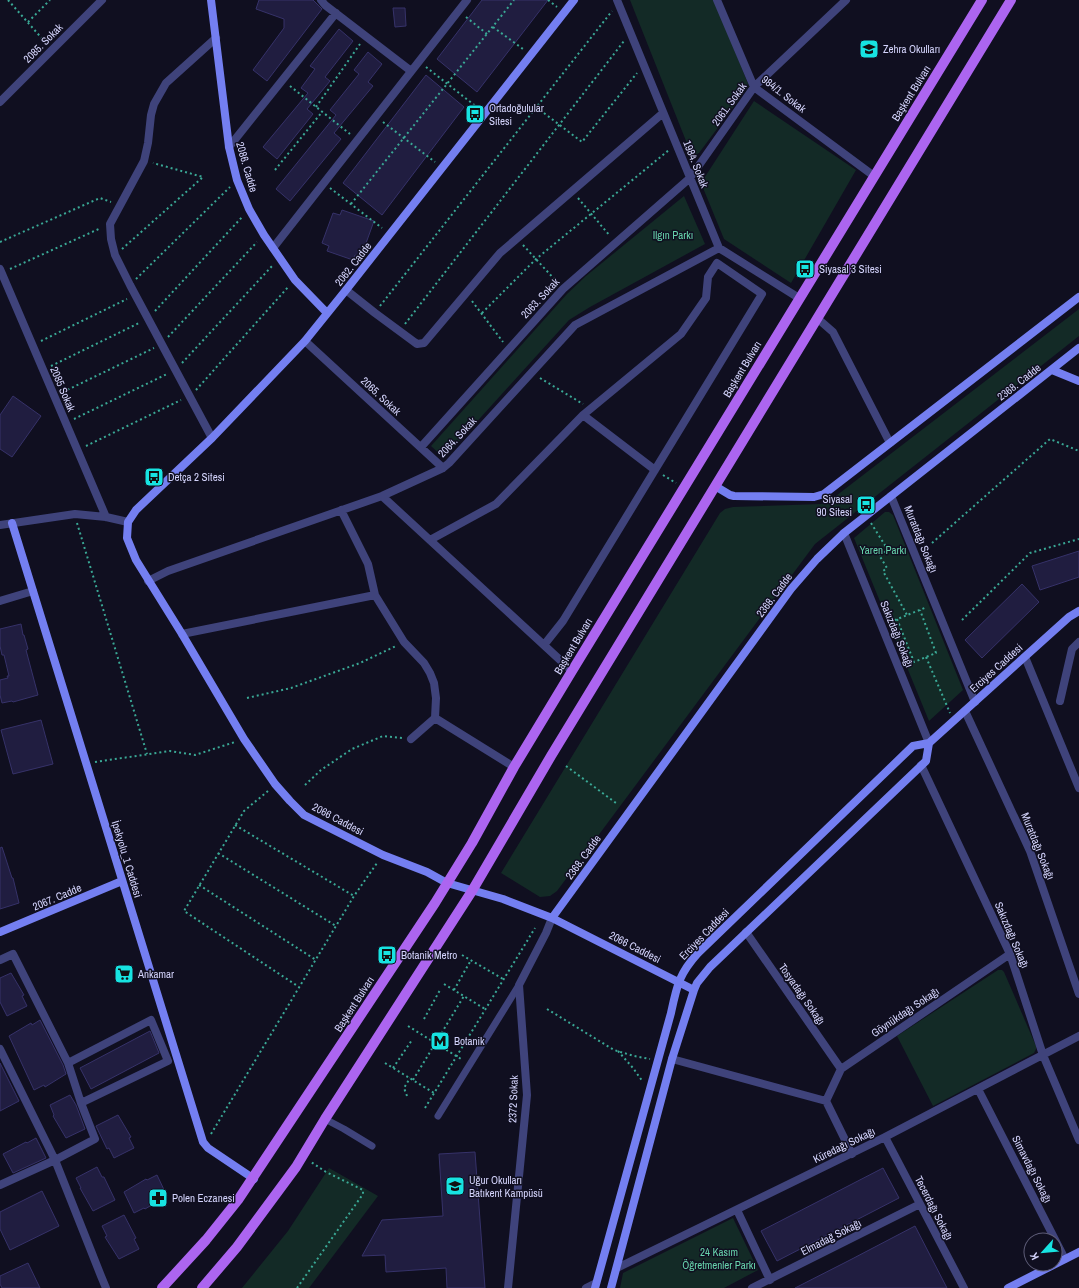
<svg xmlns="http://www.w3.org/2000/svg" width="1079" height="1288" font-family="'Archivo Narrow',sans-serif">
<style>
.green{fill:#132a26}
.building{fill:#201d40;stroke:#363269}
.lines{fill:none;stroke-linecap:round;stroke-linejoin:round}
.path{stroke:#3aa895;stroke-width:2;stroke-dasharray:2 3;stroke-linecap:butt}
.lane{stroke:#3f437b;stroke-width:7}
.street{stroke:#3f437b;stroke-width:8}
.secondary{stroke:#747ff1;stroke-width:8}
.primary{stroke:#ac65f0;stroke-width:10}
.labels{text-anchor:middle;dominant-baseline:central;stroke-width:3;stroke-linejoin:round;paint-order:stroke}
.street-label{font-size:11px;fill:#d3d3fb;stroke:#100f20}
.poi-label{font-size:11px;fill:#d3d3fb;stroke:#100f20;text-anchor:start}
.park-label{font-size:11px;fill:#67d3ac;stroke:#100f20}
</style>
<rect width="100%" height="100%" fill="#100f20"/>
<path class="green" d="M630,0H714L749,86L699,153L692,156Z
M754,101L856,170L791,283L724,239L701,183Z
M684,196L705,244L590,307L569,320L520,374L444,458L431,446L567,294L586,276Z
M1079,309V336L815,544L557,891L550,896L540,897L501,873L720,513L725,509L733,507L821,504L828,502Z
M885,512H889L893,515L963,690L929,721L854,538Z
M998,970H1002L1004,972L1036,1046V1049L1034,1053L933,1106L897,1036Z
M329,1168L378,1196L309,1288H242L288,1231Z
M733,1218L758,1270L724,1288H620L623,1273Z"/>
<path class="building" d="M259,0H313L322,9L267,81L253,70L284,28V19L256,9Z
M482,0H548L477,92L437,59Z
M393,8H405L406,26L395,27Z
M339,29L353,41L325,77L330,81L307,109L313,114L277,159L263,147L308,93L301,88L315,69L310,66Z
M368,52L382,64L368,82L373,86L334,133L341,139L290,201L276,189L336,115L330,110L359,74L354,70Z
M426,75L464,107L382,215L343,183Z
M342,210L374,221L361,257L355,255L353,260L327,251L329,246L322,243L333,213L340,215Z
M13,396L41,416L12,457L0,449V415Z
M1079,551V577L1040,590L1032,566Z
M1022,584L1039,602L982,658L965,640Z
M21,624L23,635H24L28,649L26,650L38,695L13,702L12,701L2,703L0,695V680L8,678L7,676H9L4,655H2L0,646V629Z
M41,720L53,764L13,774L1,730Z
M2,847L12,878H13L19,903L0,909V848Z
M11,973L24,995L22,996L27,1006L7,1016L0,1002V978Z
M40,1020L63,1065L66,1074L45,1087L44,1085L34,1090L9,1036L31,1023L32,1025Z
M150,1031L159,1053L91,1089L80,1068Z
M0,1063L19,1101L0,1111Z
M70,1095L76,1105L85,1129L66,1138L53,1116L54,1115L50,1105Z
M118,1115L131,1137L129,1138L134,1148L114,1158L109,1148L107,1149L96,1126Z
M36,1138L46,1158L13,1173L3,1154L26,1142L27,1143Z
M475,1152L485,1288H447L446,1268L386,1272L385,1255L362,1256L382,1220L443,1216L439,1154Z
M97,1167L102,1177H104L115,1200L93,1211L80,1188H81L76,1178Z
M883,1168L899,1198L777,1261L761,1231Z
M157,1175L167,1196L145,1209L144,1208L134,1213L124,1192L146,1179L147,1180Z
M42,1191L59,1226L10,1250L0,1229V1212Z
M124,1215L136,1238L134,1239L139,1249L119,1259L105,1237L107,1236L102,1226Z
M915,1226L947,1288H795L850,1260Z
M28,1263L40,1288H2L0,1284V1276Z"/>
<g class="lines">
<path class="path" d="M8,0L46,43
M548,0L557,7
M466,17L487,34
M28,22L50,0
M493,27L523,49
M426,67L478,108
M290,86L350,134
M316,107L360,44
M536,107L582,142L637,73
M383,122L435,162
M275,170L322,112
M330,188L382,228
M578,198L610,236
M351,204L514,0
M0,242L100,198L111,202
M523,245L557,282
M122,249L203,177L153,163
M10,269L101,228
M136,279L230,187
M472,301L503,342
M380,306L612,11
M155,311L243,216
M482,313L536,259L669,150
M405,324L624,41
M168,337L257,242
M41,341L127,299
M182,363L273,265
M51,366L139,323
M540,378L583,404
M196,390L289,286
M63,392L154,348
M74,419L167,374
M86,446L181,400
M663,475L676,483
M77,523L147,754
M871,523L888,550L879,555L887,568L883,571L907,615
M932,543L1050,439L1079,451
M897,619L914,662L936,653L920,610
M962,620L1030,553L1079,539
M890,622L927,607
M926,657L950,713
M247,698L291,688L360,663L396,646
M95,762L170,751L195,755L235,742
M566,766L616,803
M305,785L321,770L352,749L383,736L402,738
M268,791L244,811L184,911L299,987
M235,825L354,896
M218,853L336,926
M199,885L316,960
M462,955L503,979
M444,984L485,1009
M454,990L471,960
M547,1009L614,1050L634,1056L650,1059
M424,1019L440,990
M408,1026L461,1059
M618,1051L633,1068L643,1082
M385,1063L434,1093
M393,1068L412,1040
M413,1080L464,996
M407,1096L404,1088L410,1078
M425,1108L535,928
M211,1134L354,896L377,863
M297,1288L363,1194V1190L326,1172L311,1162"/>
<path class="lane" d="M438,1116L519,985
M325,1119L344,1129L372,1146"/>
<path class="street" d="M321,0L325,5L411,71
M617,0L719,248L799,298
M717,0L754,87L874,176
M0,102L102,0
M229,147L336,13
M273,248L467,0
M0,269L106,517
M346,290L375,313L417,344L424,343L500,253L663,113
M817,318L833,332L890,443
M305,341L443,468
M583,415L655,470
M212,438L130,285L115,255L111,239L110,224L144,161L148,143L151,115L154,104L166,83L216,38
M421,447L563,289L690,178L754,87L846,0
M382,496L572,671
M891,496L975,702
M341,510L368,564L375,595L404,642L424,663L430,673L434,683L436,698L435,718L514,767
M0,525L75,514L106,517L128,522
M844,533L929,743
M430,540L496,504L583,415L681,334L706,298L708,277L717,263L762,294L563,621L544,645
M148,581L168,571L382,496L443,468L449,463L575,325L719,248
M0,601L33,591
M182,634L375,595
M1025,657L1079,788
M1060,701L1072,649L1079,642
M965,711L1030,851L1079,994
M411,739L435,718
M921,765L1010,954L1043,1055L1079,1140
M746,932L841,1069
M0,960L13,954L68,1063L151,1020L168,1061L81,1103
M0,1049L55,1160L101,1276L106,1288
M672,1059L826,1101
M978,1089L1065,1259
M885,1137L964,1288
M852,1154L826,1101L841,1069L1010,954
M0,1185L55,1160L95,1139L81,1103L68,1063
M737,1210L770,1280
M617,1268L885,1137L1079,1036
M508,1288L527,1095L519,985L546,933L552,918
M586,1288L596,1283
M752,1288L920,1204"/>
<path class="secondary" d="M211,0L229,147L237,180L249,209L264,235L295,280L327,313
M574,0L346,290L305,341L212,438L136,510L128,522L127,538L136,560L182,634L244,739L275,784L290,801L304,815L383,855L427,872L447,883L503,899L552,918L694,990
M1052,370L1079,381
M715,486L730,495L734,496L814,497L824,494L1079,297
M12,523L203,1142L208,1148L254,1179
M929,743L1069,617L1079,611
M552,918L791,589L817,559L844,533L1079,348
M0,932L122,881
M595,1288L671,1013C677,985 679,974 698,953L913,746L929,743L926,761L710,967L697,983L694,990L672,1059L611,1288
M1008,1288L1079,1252"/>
<path class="primary" d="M162,1288L206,1240L238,1200L435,903L472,843L514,767L572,671L982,0
M202,1288L237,1247L296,1167L325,1119L472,891L551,756L1011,0"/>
</g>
<defs>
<g id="school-square" transform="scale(1)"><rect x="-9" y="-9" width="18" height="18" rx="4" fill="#17e3e1" stroke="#100f20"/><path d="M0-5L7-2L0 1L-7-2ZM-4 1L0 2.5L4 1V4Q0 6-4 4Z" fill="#111"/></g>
<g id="bus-square" transform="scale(1)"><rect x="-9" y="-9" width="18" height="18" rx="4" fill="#17e3e1" stroke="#100f20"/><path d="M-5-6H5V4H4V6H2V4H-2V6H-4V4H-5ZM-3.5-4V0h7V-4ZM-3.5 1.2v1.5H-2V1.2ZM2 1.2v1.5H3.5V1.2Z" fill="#111"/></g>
<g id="supermarket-square" transform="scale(1)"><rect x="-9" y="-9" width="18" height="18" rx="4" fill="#17e3e1" stroke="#100f20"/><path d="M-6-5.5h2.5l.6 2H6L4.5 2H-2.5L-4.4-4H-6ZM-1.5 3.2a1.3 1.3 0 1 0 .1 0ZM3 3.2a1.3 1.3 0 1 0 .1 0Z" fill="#111"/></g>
<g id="metro-square" transform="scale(1)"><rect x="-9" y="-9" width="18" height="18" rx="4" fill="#17e3e1" stroke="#100f20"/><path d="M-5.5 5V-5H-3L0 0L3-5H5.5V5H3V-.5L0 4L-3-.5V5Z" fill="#111"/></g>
<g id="pharmacy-square" transform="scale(1)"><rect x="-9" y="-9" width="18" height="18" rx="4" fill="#17e3e1" stroke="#100f20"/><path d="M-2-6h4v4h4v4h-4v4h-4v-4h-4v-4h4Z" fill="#111"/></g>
</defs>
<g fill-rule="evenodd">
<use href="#school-square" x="869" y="49"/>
<use href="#bus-square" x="475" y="114"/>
<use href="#bus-square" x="805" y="269"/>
<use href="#bus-square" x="154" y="477"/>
<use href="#bus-square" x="866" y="505"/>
<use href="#bus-square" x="387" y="955"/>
<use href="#supermarket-square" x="124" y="974"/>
<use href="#metro-square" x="440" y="1041"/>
<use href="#school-square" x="455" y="1186"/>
<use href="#pharmacy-square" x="158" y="1198"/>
</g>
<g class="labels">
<g class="street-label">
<text transform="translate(43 43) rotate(-45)">2085. Sokak</text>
<text transform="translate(911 93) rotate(-58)">Başkent Bulvarı</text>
<text transform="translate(784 94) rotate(38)">984/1. Sokak</text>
<text transform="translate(729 104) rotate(-54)">2061. Sokak</text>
<text transform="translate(696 164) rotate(68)">1984. Sokak</text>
<text transform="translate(247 167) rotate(74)">2086. Cadde</text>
<text transform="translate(353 264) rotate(-52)">2062. Cadde</text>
<text transform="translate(540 298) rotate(-47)">2063. Sokak</text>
<text transform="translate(742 369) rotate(-59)">Başkent Bulvarı</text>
<text transform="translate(1019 382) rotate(-38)">2368. Cadde</text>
<text transform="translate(63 389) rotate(67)">2085 Sokak</text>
<text transform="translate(381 396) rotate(43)">2065. Sokak</text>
<text transform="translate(457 437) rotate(-47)">2064. Sokak</text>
<text transform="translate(921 539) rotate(68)">Muratdağı Sokağı</text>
<text transform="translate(774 595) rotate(-53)">2368. Cadde</text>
<text transform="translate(897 634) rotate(68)">Sakızdağı Sokağı</text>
<text transform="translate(573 646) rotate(-59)">Başkent Bulvarı</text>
<text transform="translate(996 668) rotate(-42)">Erciyes Caddesi</text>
<text transform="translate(338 819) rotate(28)">2066 Caddesi</text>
<text transform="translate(1038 846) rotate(68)">Muratdağı Sokağı</text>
<text transform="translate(583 857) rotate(-54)">2368. Cadde</text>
<text transform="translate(127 859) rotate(73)">İpekyolu_1 Caddesi</text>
<text transform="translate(57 897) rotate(-23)">2067. Cadde</text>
<text transform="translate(704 934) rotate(-46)">Erciyes Caddesi</text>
<text transform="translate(1012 935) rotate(67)">Sakızdağı Sokağı</text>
<text transform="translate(635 947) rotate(27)">2066 Caddesi</text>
<text transform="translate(802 994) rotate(55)">Tosyadağı Sokağı</text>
<text transform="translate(354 1004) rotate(-57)">Başkent Bulvarı</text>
<text transform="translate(905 1012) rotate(-34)">Göynükdağı Sokağı</text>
<text transform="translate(513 1099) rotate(-88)">2372 Sokak</text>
<text transform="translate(844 1145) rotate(-26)">Küredağı Sokağı</text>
<text transform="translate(1032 1169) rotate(63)">Simavdağı Sokağı</text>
<text transform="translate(934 1208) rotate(63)">Tecerdağı Sokağı</text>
<text transform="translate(831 1237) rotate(-27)">Elmadağ Sokağı</text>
</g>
<g class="poi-label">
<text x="883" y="49">Zehra Okulları</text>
<text x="489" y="108">Ortadoğulular<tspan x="489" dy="13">Sitesi</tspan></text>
<text x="819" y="269">Siyasal 3 Sitesi</text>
<text x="168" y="477">Detça 2 Sitesi</text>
<text x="852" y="499" text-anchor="end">Siyasal<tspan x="852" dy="13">90 Sitesi</tspan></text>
<text x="401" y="955">Botanik Metro</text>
<text x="138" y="974">Ankamar</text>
<text x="454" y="1041">Botanik</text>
<text x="469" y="1180">Uğur Okulları<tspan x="469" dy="13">Batıkent Kampüsü</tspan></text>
<text x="172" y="1198">Polen Eczanesi</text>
</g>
<g class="park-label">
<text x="673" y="235">Ilgın Parkı</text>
<text x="883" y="550">Yaren Parkı</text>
<text x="719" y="1252">24 Kasım<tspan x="719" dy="13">Öğretmenler Parkı</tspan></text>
</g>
</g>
<g transform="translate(1043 1252) rotate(243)"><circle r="19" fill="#100f20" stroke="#5e5d78"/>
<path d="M0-3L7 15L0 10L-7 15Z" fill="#17e3e1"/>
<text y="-6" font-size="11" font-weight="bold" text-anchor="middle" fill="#d3d3fb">K</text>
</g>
</svg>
